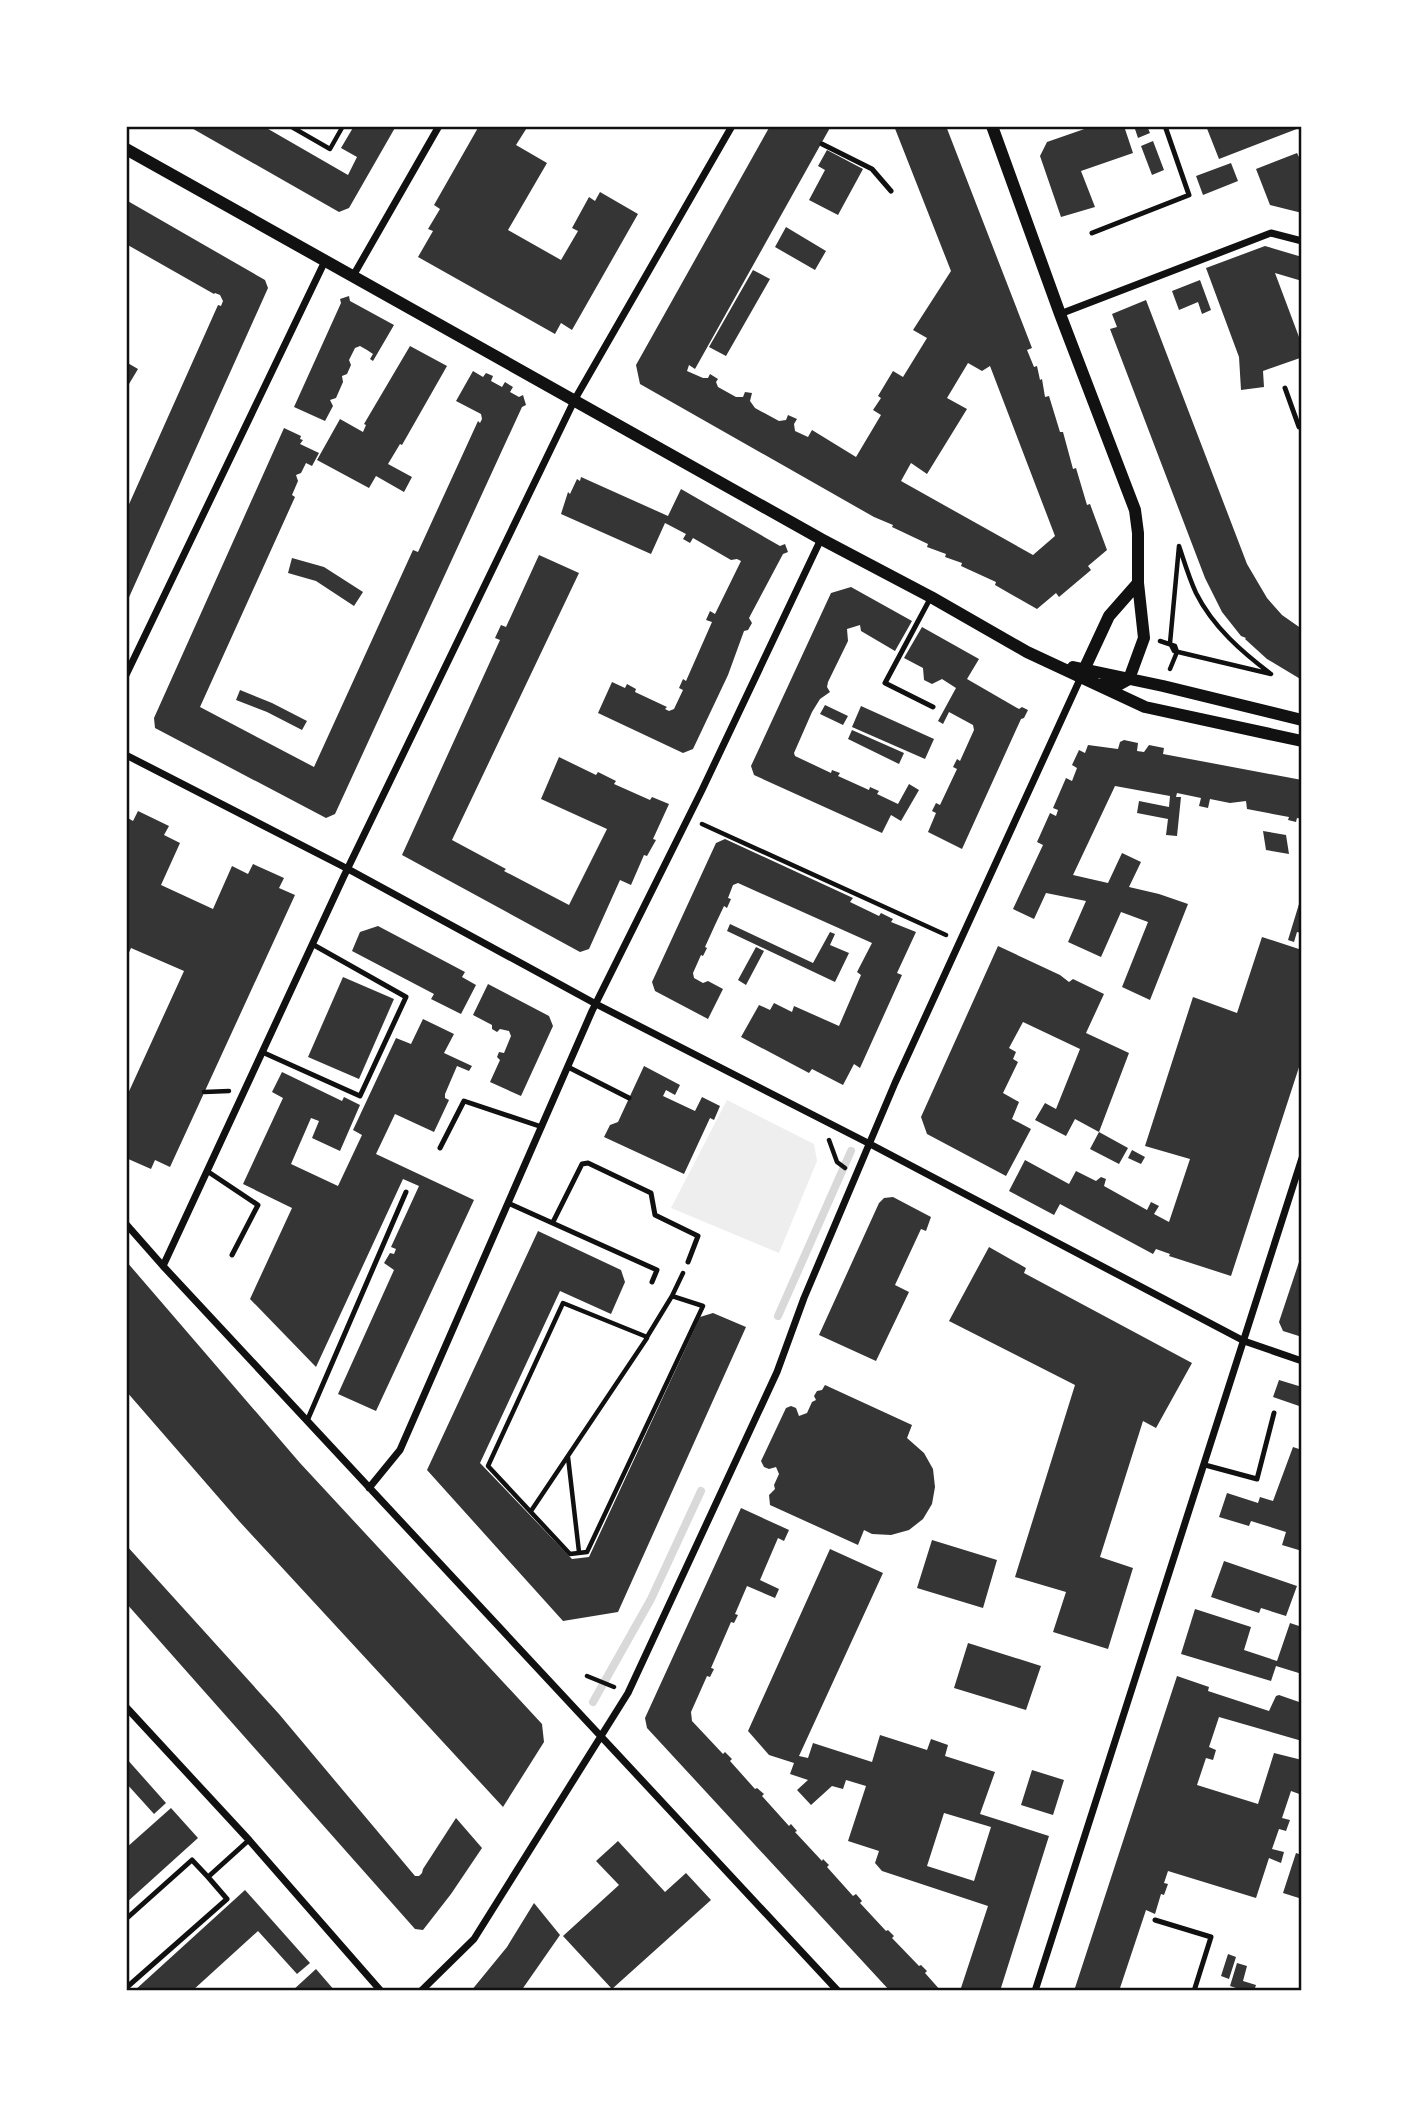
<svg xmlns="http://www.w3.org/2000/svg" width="1428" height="2117" font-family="Jost,sans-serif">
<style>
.green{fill:#eee}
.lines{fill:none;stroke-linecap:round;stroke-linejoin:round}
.stream{stroke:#d9d9d9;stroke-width:8}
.building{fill:#353535;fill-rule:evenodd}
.path{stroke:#111;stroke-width:4.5}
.service{stroke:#111;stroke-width:5}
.minor{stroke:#111;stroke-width:7}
.tertiary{stroke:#111;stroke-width:12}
.neatline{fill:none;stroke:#111;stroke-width:2.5}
</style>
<rect width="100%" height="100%" fill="#fff"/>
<path class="green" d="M727,1100L814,1144L817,1161L779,1253L671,1208Z"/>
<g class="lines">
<path class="stream" d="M778,1316L851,1151
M593,1702L651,1599L701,1491"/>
</g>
<path class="building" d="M188,126H263L348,175L357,157L341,148L354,126H396L349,208L339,212Z
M479,126H528L516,145L547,163L508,230L561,260L578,231L572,228L589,197L595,201L600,192L638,214L572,330L561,323L555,334L418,257L433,231L428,229L440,209L434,205Z
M770,126H831L695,369L689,365L687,371L703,378H708L710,374L718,379L716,382L718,387L736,397H743L745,392L752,393L750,401L755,408L779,421L786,420L788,415L797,419L794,424L795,431L808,437L812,430L856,457L881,415L873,410L881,398L878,396L893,371L903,377L927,338L913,330L951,271L894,126H946L1032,348L1027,350L1034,367L1037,366L1040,380L1042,379L1045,397L1049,396L1060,432H1063L1073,469L1076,468L1087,505L1090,504L1107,550L1088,566L1091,570L1059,597L1056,593L1037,609L995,585L996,582L961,566L962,563L945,557L946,554L927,547L928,544L892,527L893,525L874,517L640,384L636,365ZM968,363L982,371L990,366L1055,536L1033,555L901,481L911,463L927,474L967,409L947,398Z
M1093,126H1124L1133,153L1081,171L1095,207L1061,217L1040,156L1047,142Z
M1134,126H1147L1150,133L1138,138Z
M1206,126H1302V127L1219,159Z
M1153,141L1164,170L1152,175L1141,146Z
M827,150L863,169L838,215L809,200L825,170L818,166Z
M1297,153L1302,163V213L1270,205L1256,169Z
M1231,163L1238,181L1203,195L1196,176Z
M126,200L265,280L268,288L126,604V511L218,305L221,306L223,301L220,295L215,293L214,294L126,244Z
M786,227L826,251L815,270L775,247Z
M1265,246L1302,257V281L1275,273L1299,337L1302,336V348H1299L1300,358L1263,371L1264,387L1241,390L1239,357L1206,268Z
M753,270L770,279L726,356L709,347Z
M1200,280L1211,310L1202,314L1198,302L1179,310L1172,291Z
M349,296L350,301L394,325L373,361L370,359L373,354L367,350L360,346L355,348L349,360L351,365L347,374L342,376L343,382L336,398L330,400L333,406L325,421L294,407L341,303L340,299Z
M1146,300L1247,564L1267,598L1282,615L1302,629V680L1267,659L1245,639L1246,638L1241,636L1222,612L1205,578L1110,329L1117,327L1112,314Z
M410,346L447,366L402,445L400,444L388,464L412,477L404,492L376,476L369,488L317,460L340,419L363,432L366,425L364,424Z
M126,362L138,369L126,389Z
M473,371L483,377L486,373L493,376L491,381L502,387L505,382L513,387L510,392L519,397L523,395L526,405L522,407L335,814L326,818L155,728L154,718L284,428L301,436L300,439L303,440L300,444L319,453L312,466L306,463L301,473L296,475L298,481L292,495L295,497L200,707L314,767L413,550L418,552L478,421L480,423L482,419L481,414L456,401Z
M581,477L668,516L681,489L780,546L785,544L788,552L783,554L749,618L752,623L748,630L744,631L728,675L693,749L683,753L598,713L612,682L625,688L627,684L636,689L635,692L667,707L665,709L669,711L674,709L683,690L679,688L683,679L686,681L712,622L706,620L710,611L715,614L741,561L737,559L731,560L693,538L690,543L683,539L686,534L665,523L651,554L561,514L568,492L570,494L577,479L580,481Z
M539,555L579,573L452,840L506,869L504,871L569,905L607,829L541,799L559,757L596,775L598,772L616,781L614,784L650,800L652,797L669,804L653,839L656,840L647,856L644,855L631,885L620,880L589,949L580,952L402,855L500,640L495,638L501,625L506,627Z
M292,558L324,567L363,592L354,606L316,581L288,573Z
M851,587L912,621L895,651L861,631L860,625L847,629L848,641L828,682L827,687L830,692L820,699L812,712L794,753L795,756L831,773L832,770L840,773L838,776L869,790L870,787L879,791L877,794L898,804L909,784L919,790L901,821L891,815L882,833L754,775L751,766L831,593Z
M922,627L979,659L967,679L1019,709L1022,707L1028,710L1024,718L1021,719L962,849L928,832L936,813L932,811L936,803L940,805L957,769L953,767L957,759L960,761L974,730L973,725L949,712L943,724L938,721L956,688L942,679L932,684L924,680L923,668L904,658Z
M240,690L272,703L307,721L302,730L267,712L236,700Z
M825,705L848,716L843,725L820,714Z
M861,706L934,739L925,759L852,727Z
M852,730L904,753L899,764L848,739Z
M1124,740L1138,743L1137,751L1144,752L1149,745L1164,748L1163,754L1302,780V819L1297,818L1296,822L1288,820L1289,817L1247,809L1246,801L1230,803L1210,799L1208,808L1199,806L1201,798L1177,793L1176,797H1181L1177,836L1166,835L1168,819L1137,813L1139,801L1169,807L1170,796L1115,786L1073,875L1108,883L1122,853L1141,862L1129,887L1159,894L1188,904L1150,1000L1122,987L1148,922L1121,912L1101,957L1068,942L1086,901L1046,893L1034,919L1013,909L1043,845L1037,842L1050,813L1056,816L1058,810L1053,808L1066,778L1072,781L1077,768L1072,765L1079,750L1085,753L1088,745L1118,749L1120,742Z
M138,811L169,826L164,835L180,843L161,885L213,909L232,866L248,874L253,864L284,878L279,888L295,895L170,1167L155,1160L151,1169L126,1158V1098L184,971L131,948L126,959V817L133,821Z
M1263,831L1286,835L1289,854L1266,850Z
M725,839L853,898L850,902L879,916L881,913L893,919L891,922L916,932L897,973L902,975L860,1068L854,1064L843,1085L812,1069L809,1073L741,1037L759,1005L770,1010L774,1003L792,1012L794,1006L839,1026L861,975L857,972L872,943L738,883L733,885L728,898L731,899L727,908L724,906L715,925L705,947L707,948L703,956L701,955L693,973L694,978L703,983L708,981L723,989L708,1019L655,991L652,982L716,843Z
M1299,904L1302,905V929L1301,933L1297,932L1294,942L1288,940Z
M730,924L813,963L830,932L835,934L830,945L849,953L835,982L727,931Z
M378,926L465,972L462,977L476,985L461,1014L431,999L434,994L352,951L360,932Z
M1262,937L1302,950V1058L1231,1276L1169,1256L1170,1254L1156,1249L1153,1254L1060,1204L1054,1215L1009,1191L1025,1160L1069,1184L1076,1171L1096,1181L1101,1177L1106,1179L1104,1186L1147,1210L1151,1202L1159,1206L1154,1214L1169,1222L1190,1159L1145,1146L1193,997L1237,1013Z
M998,946L1060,975L1069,982L1073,979L1104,994L1086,1033L1129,1053L1099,1132L1075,1119L1066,1136L1035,1120L1045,1103L1056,1109L1080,1049L1023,1022L1009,1048L1016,1052L1013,1059L1018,1062L1003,1093L1019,1102L1012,1119L1031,1129L1006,1176L927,1134L921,1117Z
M756,947L764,951L746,985L738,980Z
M343,977L394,999L359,1079L308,1057Z
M488,984L549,1016L553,1026L521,1096L490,1082L500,1060L497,1057L499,1052L504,1053L511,1036L509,1031L500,1029L497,1032L492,1029V1025L473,1015Z
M423,1019L454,1034L444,1053L472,1066L469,1071L457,1066L445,1094V1098L449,1100L434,1132L395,1114L376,1154L474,1200L376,1411L338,1394L394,1270L384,1263L390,1253L394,1254L396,1249L391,1247L419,1186L403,1179L316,1367L250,1299L292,1208L243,1184L283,1098L272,1092L282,1072L342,1101L344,1097L360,1105L340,1151L312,1138L319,1121L311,1118L291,1164L338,1186L362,1135L353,1130L396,1038L411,1044Z
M644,1066L680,1085L675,1095L666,1090L663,1096L695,1111L702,1097L720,1106L714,1120L710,1118L684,1174L604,1137L610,1125L618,1122Z
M1099,1132L1128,1148L1119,1164L1090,1149Z
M1132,1150L1145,1157L1141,1164L1128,1158Z
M893,1197L931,1217L926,1231L921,1229L895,1285L909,1292L876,1361L819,1335L879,1203L884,1198Z
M538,1231L621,1270L625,1282L611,1314L560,1291L480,1463L572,1559L589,1557L700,1317L713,1313L746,1327L618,1612L563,1621L427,1470Z
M989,1247L1026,1268L1024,1273L1192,1363L1156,1428L1143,1421L1100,1557L1133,1568L1108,1649L1053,1632L1066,1592L1015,1577L1075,1385L949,1321Z
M1302,1253V1337L1283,1331L1279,1322Z
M126,1261L300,1463L542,1724L544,1742L503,1807L239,1521L126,1391Z
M1279,1380L1302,1387V1407L1273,1397Z
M825,1385L912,1425L907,1438L924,1453L933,1469L935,1487L932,1504L923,1519L909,1530L891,1535L872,1534L864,1530L858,1545L770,1505L769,1495L775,1489L774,1485L779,1474L776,1467L769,1469L764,1467L761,1461L786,1408L791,1406L796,1408L799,1416L807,1413L812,1402L816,1400L814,1396L817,1391L822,1390Z
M1302,1440V1551L1282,1545L1286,1532L1251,1521L1249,1526L1219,1517L1227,1493L1258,1503L1260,1497L1273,1501L1293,1447L1299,1449Z
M741,1508L789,1530L784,1541L778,1538L760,1580L779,1589L775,1598L747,1586L735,1614L738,1615L734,1623L731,1622L711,1668L714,1669L710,1677L707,1676L691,1712L692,1721L723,1754L725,1752L732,1759L730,1761L755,1789L757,1788L764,1794L762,1796L789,1826L791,1824L797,1831L795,1832L822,1861L823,1859L829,1865L827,1867L853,1896L856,1894L862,1901L860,1903L886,1931L888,1930L894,1936L892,1938L919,1966L921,1965L927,1971L925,1973L941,1991H890L647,1728L645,1718Z
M932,1540L997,1560L983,1608L917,1588Z
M126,1545L279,1714L415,1876H419L422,1873L423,1869L456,1818L482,1848L451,1894L423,1930L415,1929L126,1603Z
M830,1549L883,1573L799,1756L808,1758L813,1743L872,1762L880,1735L927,1750L931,1739L948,1745L945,1756L995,1772L980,1814L1049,1836L1000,1991H960L988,1906L882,1871L875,1863L879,1851L848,1841L866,1786L846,1780L843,1789L832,1786L811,1805L797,1790L808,1780L790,1774L794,1763L769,1755L748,1731ZM944,1813L991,1827L974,1881L927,1866Z
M1224,1561L1297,1586L1286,1616L1261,1608L1259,1613L1211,1597Z
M1195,1609L1251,1627L1244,1650L1277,1661L1290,1623L1302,1627V1674L1276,1666L1271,1681L1181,1654Z
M968,1643L1041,1666L1026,1710L954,1688Z
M1177,1676L1209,1687L1208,1691L1269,1711L1276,1696L1279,1695L1302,1703V1741L1219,1717L1209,1747L1216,1750L1213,1760L1206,1758L1197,1785L1258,1804L1274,1753L1302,1760V1795L1291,1791L1282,1818L1290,1820L1286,1831L1279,1829L1272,1849L1284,1852L1281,1863L1269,1858L1256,1898L1168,1871L1164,1883L1168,1884L1164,1895L1161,1894L1155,1914L1146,1910L1119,1991H1074Z
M126,1758L166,1803L154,1814L126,1783Z
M1032,1770L1064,1780L1053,1815L1021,1805Z
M171,1808L198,1838L126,1903V1848Z
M618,1841L665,1892L686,1873L711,1900L612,1989L563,1936L619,1885L596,1861Z
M1296,1853L1302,1855V1899L1283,1893Z
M245,1890L310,1963L297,1974L258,1931L192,1991H134Z
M534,1903L560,1935L521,1991H471L507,1947Z
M1228,1954L1236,1957L1229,1979L1221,1976Z
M1237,1963L1247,1966L1243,1981L1256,1985L1254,1991H1245L1230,1986Z
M316,1969L335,1991H292Z"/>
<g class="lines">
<path class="path" d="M290,126L330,149L343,126
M1179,546C1184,561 1189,578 1196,593C1213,627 1242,652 1271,674L1174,651L1170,643Z
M1160,641L1175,646L1177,652L1170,669
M702,824L946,935
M204,1092L229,1091
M829,1140L837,1162L845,1168
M672,1296L647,1337L563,1303L488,1466L570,1554L587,1552L703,1306L672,1296L683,1273
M568,1457L579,1552
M531,1511L647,1338
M587,1676L614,1687"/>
<path class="service" d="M822,144L872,169L891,191
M1092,233L1189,195L1165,126
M1285,388L1299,427L1302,426
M931,597L885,683L933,707
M262,1052L360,1096L406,997L312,944
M568,1067L629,1098
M440,1148L464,1101L542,1127
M207,1171L258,1205L232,1255
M508,1203L657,1270L652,1282
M553,1222L582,1164L588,1163L651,1193L655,1215L698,1236L688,1262
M307,1421L406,1192
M1205,1465L1257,1479L1274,1413
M126,1919L192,1860L208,1877L249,1840
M1155,1920L1211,1937L1194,1991
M126,1988L227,1899L208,1877"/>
<path class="minor" d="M353,276L439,126
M1060,314L1271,233L1302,241
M126,675L325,261
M126,755L348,869L596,1004L870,1144L1244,1341L1302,1361
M126,1224L163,1266L838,1991
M163,1266L344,876L575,399L732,126
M369,1488L400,1450L592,1011L702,790L821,539
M126,1707L249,1840L381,1991
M421,1991L474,1939L628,1693L777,1372L804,1298L895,1083L1081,677
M1035,1991L1302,1158"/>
<path class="tertiary" d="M992,126L1060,314L1135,510L1138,533V583L1144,638L1129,679L1120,684L1100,685
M126,149L821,539L931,597L1027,652L1145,707L1302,741
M1073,667L1163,686L1302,720
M1082,674L1109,616L1138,583"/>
</g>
<rect width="1428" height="2117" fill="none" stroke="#ffffff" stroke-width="256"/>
<rect x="128" y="128" width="1172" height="1861" class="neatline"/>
</svg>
